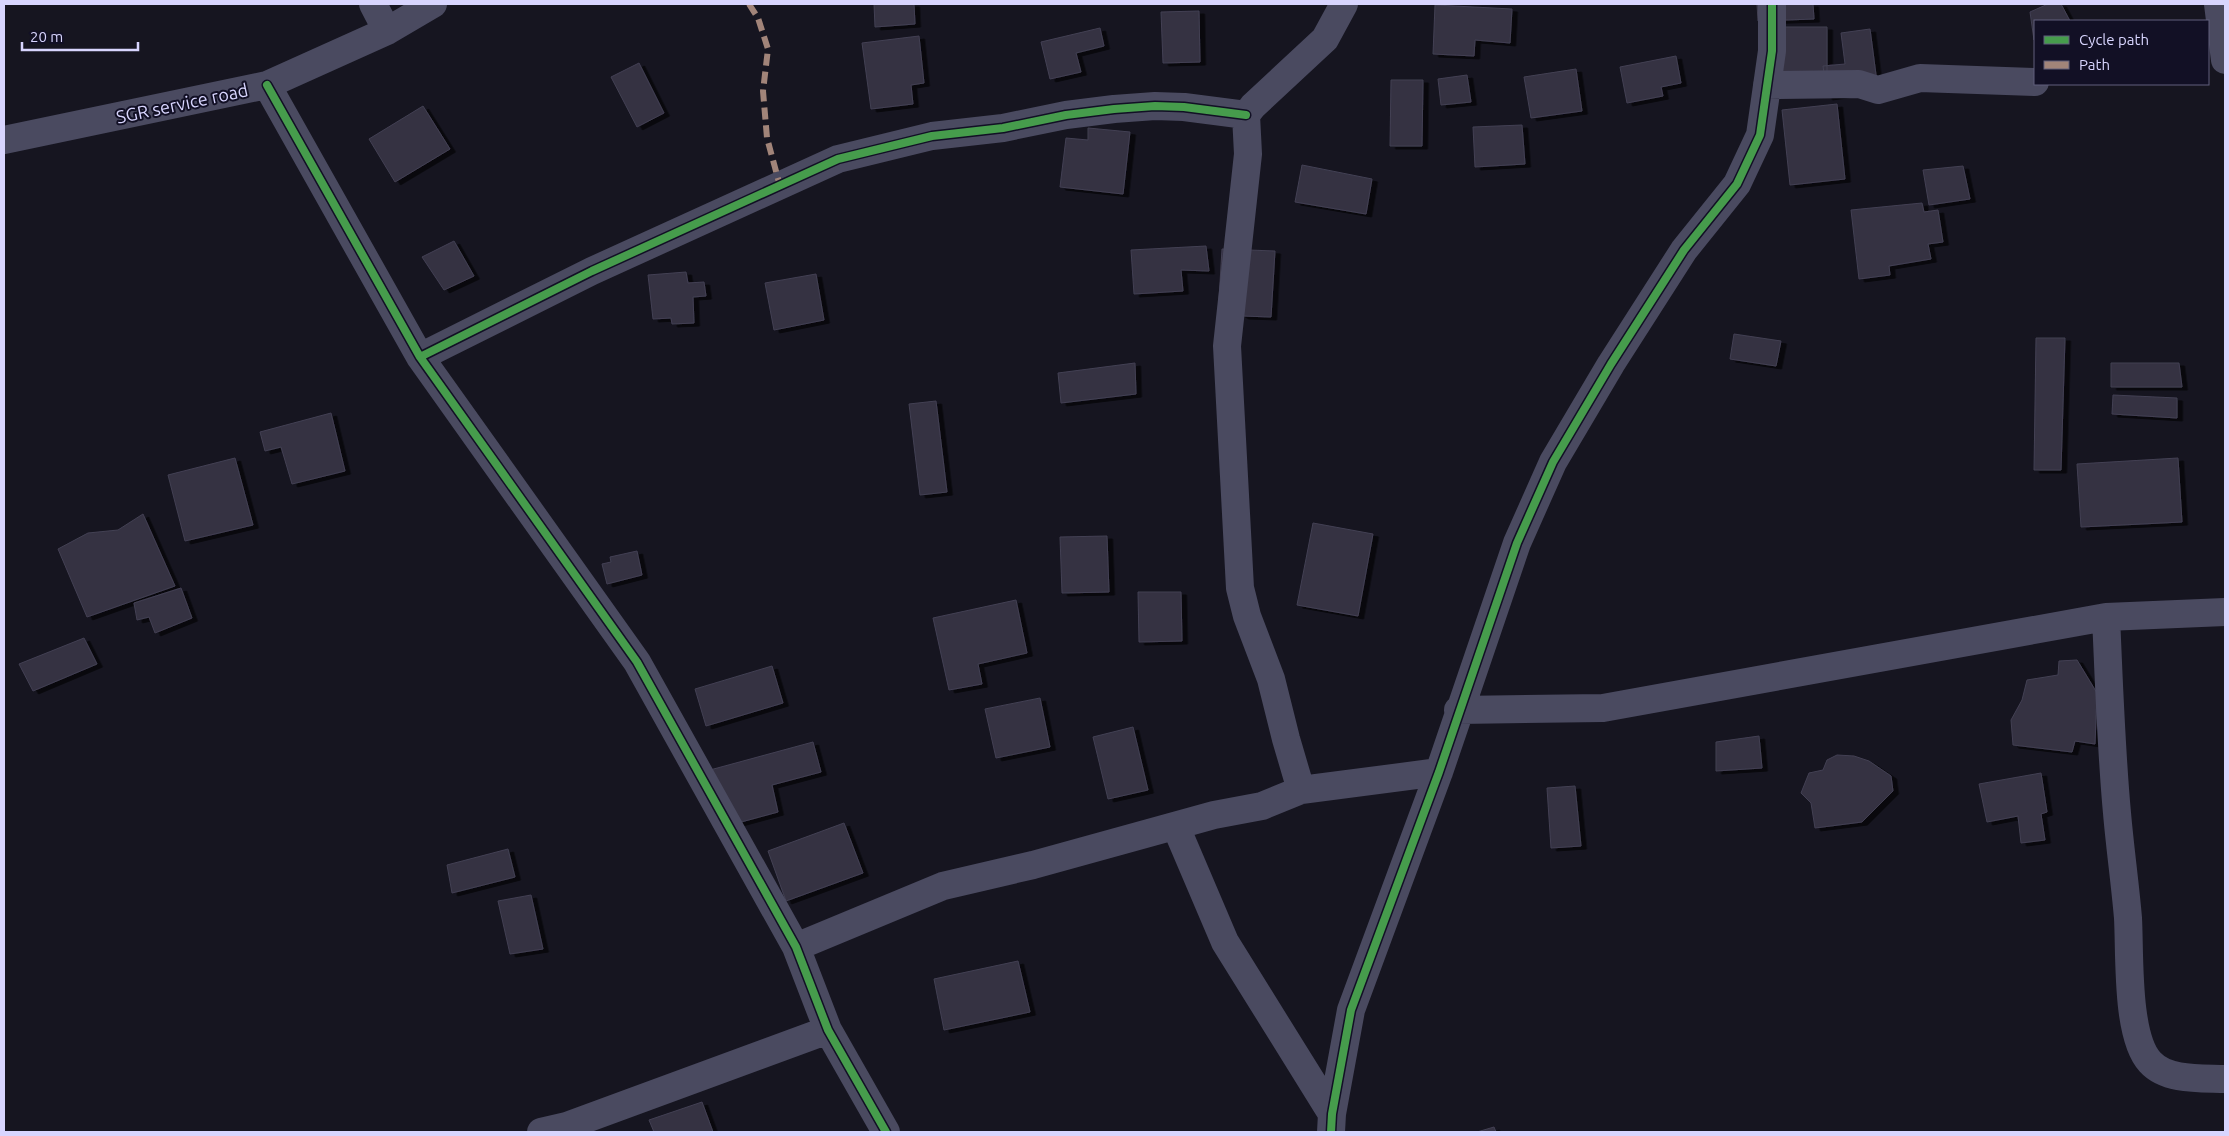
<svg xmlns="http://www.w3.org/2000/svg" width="2229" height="1136" font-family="Ubuntu,sans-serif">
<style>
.building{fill:#343242;stroke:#434053;filter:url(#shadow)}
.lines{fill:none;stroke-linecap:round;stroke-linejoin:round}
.minor{stroke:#4a4a60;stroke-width:28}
.quiet{stroke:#a18479;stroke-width:6;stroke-dasharray:12 6;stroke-linecap:butt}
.cycleway-casing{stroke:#121025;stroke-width:11}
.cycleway{stroke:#469c4c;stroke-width:8}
.labels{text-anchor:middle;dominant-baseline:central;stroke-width:4;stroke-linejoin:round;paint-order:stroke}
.street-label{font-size:18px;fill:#d8d5fe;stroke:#121025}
</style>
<defs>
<filter id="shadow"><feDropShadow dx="5.5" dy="3" stdDeviation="0" flood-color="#0009"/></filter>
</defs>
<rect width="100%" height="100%" fill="#161520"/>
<path class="building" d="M874,4H914L915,24L875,27Z
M1757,4H1813L1814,19L1758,21Z
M2048,4H2061L2070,21H2035L2034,40L2030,12Z
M1435,5L1512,9L1510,43L1475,40L1474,56L1433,54Z
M1199,11L1200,62L1163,63L1161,12Z
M1762,27H1827V77H1763Z
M1100,28L1104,46L1076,53L1081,72L1050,79L1041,42Z
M1870,29L1878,90L1827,97L1823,66L1845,64L1841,33Z
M919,36L924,83L911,85L913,104L871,109L862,43Z
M1676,56L1681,83L1661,87L1663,96L1627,103L1620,67Z
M639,63L664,113L637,127L611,77Z
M1576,69L1582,111L1531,118L1524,77Z
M1467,75L1471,102L1441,105L1438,79Z
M1391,80H1423L1422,146H1390Z
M1837,104L1845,179L1790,185L1782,110Z
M423,106L450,149L395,182L369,139Z
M1522,125L1525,164L1475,167L1473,127Z
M1088,128L1130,132L1123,194L1060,187L1066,138L1088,140Z
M1302,165L1372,179L1366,214L1295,202Z
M1963,166L1970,199L1929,205L1923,170Z
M1922,203L1924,212L1938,210L1943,242L1928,244L1931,259L1889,266L1890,275L1859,279L1851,210Z
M454,241L474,276L444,290L422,257Z
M1206,246L1209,271L1181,270L1183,291L1134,294L1131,250Z
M1222,249L1275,251L1271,317L1243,316L1219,300Z
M686,272L688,283L704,282L706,296L693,297L694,323L672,324L671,318L653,319L648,275Z
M816,274L824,320L774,330L765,283Z
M1734,334L1781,341L1776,366L1730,359Z
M2036,338H2065L2061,470H2034Z
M1135,363L1136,394L1061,403L1058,373Z
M2111,363H2179L2182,387H2111Z
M2113,395L2177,398V418L2112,414Z
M936,401L947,492L920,495L909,404Z
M331,413L345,471L292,484L281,447L265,451L260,432Z
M235,458L253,525L185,541L168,475Z
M2178,458L2182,522L2081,527L2077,464Z
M143,514L175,586L87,617L58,549L88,533L118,530Z
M1313,523L1373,534L1358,616L1297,605Z
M1107,536L1109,592L1062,593L1060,537Z
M637,551L642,575L607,584L602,564L611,562L610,557Z
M181,588L192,618L155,633L149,617L137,620L134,603Z
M1138,592H1181L1182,641L1139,642Z
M1016,600L1027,653L978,664L982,684L949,690L933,618Z
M84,638L97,664L33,691L19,664Z
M2077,660L2097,693L2095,744L2075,741L2072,752L2013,745L2011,720L2022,700L2027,680L2058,675L2059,661Z
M772,666L783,703L706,726L695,689Z
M1040,698L1050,747L996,758L985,709Z
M1133,727L1148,790L1108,799L1093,737Z
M1759,736L1762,768L1716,771V742Z
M813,742L821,772L772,785L778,812L719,828L710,770Z
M1837,755L1854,756L1869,761L1891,776L1893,791L1862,822L1815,828L1811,803L1801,793L1809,773L1823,770L1827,760Z
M2041,773L2047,812L2041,814L2045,840L2021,843L2018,816L1987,822L1979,784Z
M1575,786L1581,846L1551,848L1547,788Z
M844,823L863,873L786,901L768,851Z
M508,849L515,877L452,893L447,865Z
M531,895L543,949L510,954L498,901Z
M1018,961L1030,1012L944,1030L934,979Z
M702,1102L713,1132H654L649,1120Z
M1494,1127L1496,1132H1477Z"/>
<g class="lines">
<path class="minor" d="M373,4L387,31
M2218,4L2225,60
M267,85L420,357L637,662L796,947L828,1030L886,1132
M1767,85L1859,84L1878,90L1920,78L2035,82
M4,140L267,85L387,31L433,4
M420,357L592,271L838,159L932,136L1003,128L1066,115L1114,109L1155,106L1184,107L1246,115
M2106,617C2109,682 2111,748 2117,813C2120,848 2125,883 2128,918C2130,954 2126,1036 2150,1062C2167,1081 2202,1078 2225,1079
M1458,710L1603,708L2106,617L2225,612
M1301,790L1286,739L1271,679L1247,616L1240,588L1227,346L1248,154L1246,115L1253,106L1325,39L1344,4
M1176,827L1225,942L1332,1114
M796,947L943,886L1033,865L1214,815L1262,806L1301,790L1439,772
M541,1132L567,1126L828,1030
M1331,1132L1332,1114L1351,1010L1439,772L1517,543L1553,462L1611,364L1684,250L1737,184L1760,135L1772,51V4"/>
<path class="quiet" d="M749,4L758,18L768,49L763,91L767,138L780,186"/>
<g class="cycleway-casing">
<path id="cycleway" d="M267,85L420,357L637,662L796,947L828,1030L886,1132
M420,357L592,271L838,159L932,136L1003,128L1066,115L1114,109L1155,106L1184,107L1246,115
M1331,1132L1332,1114L1351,1010L1439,772L1517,543L1553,462L1611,364L1684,250L1737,184L1760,135L1772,51V4"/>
</g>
<use href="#cycleway" class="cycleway"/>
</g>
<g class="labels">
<g class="street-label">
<text transform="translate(182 103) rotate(-12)">SGR service road</text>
</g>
</g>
<rect width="2229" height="1136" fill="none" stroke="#d8d5fe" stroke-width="10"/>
<rect x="2034" y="20" width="175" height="65" fill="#121025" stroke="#615f7c"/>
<rect x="2044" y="36" width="25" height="8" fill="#469c4c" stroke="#615f7c"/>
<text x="2079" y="45" font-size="15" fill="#d8d5fe">Cycle path</text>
<rect x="2044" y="61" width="25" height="8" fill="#a18479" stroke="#615f7c"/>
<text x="2079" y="70" font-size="15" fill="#d8d5fe">Path</text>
<path d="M22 42v8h116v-8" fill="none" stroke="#d8d5fe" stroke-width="2.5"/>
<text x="30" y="42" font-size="15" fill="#d8d5fe" stroke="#121025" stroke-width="4" paint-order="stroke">20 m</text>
</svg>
